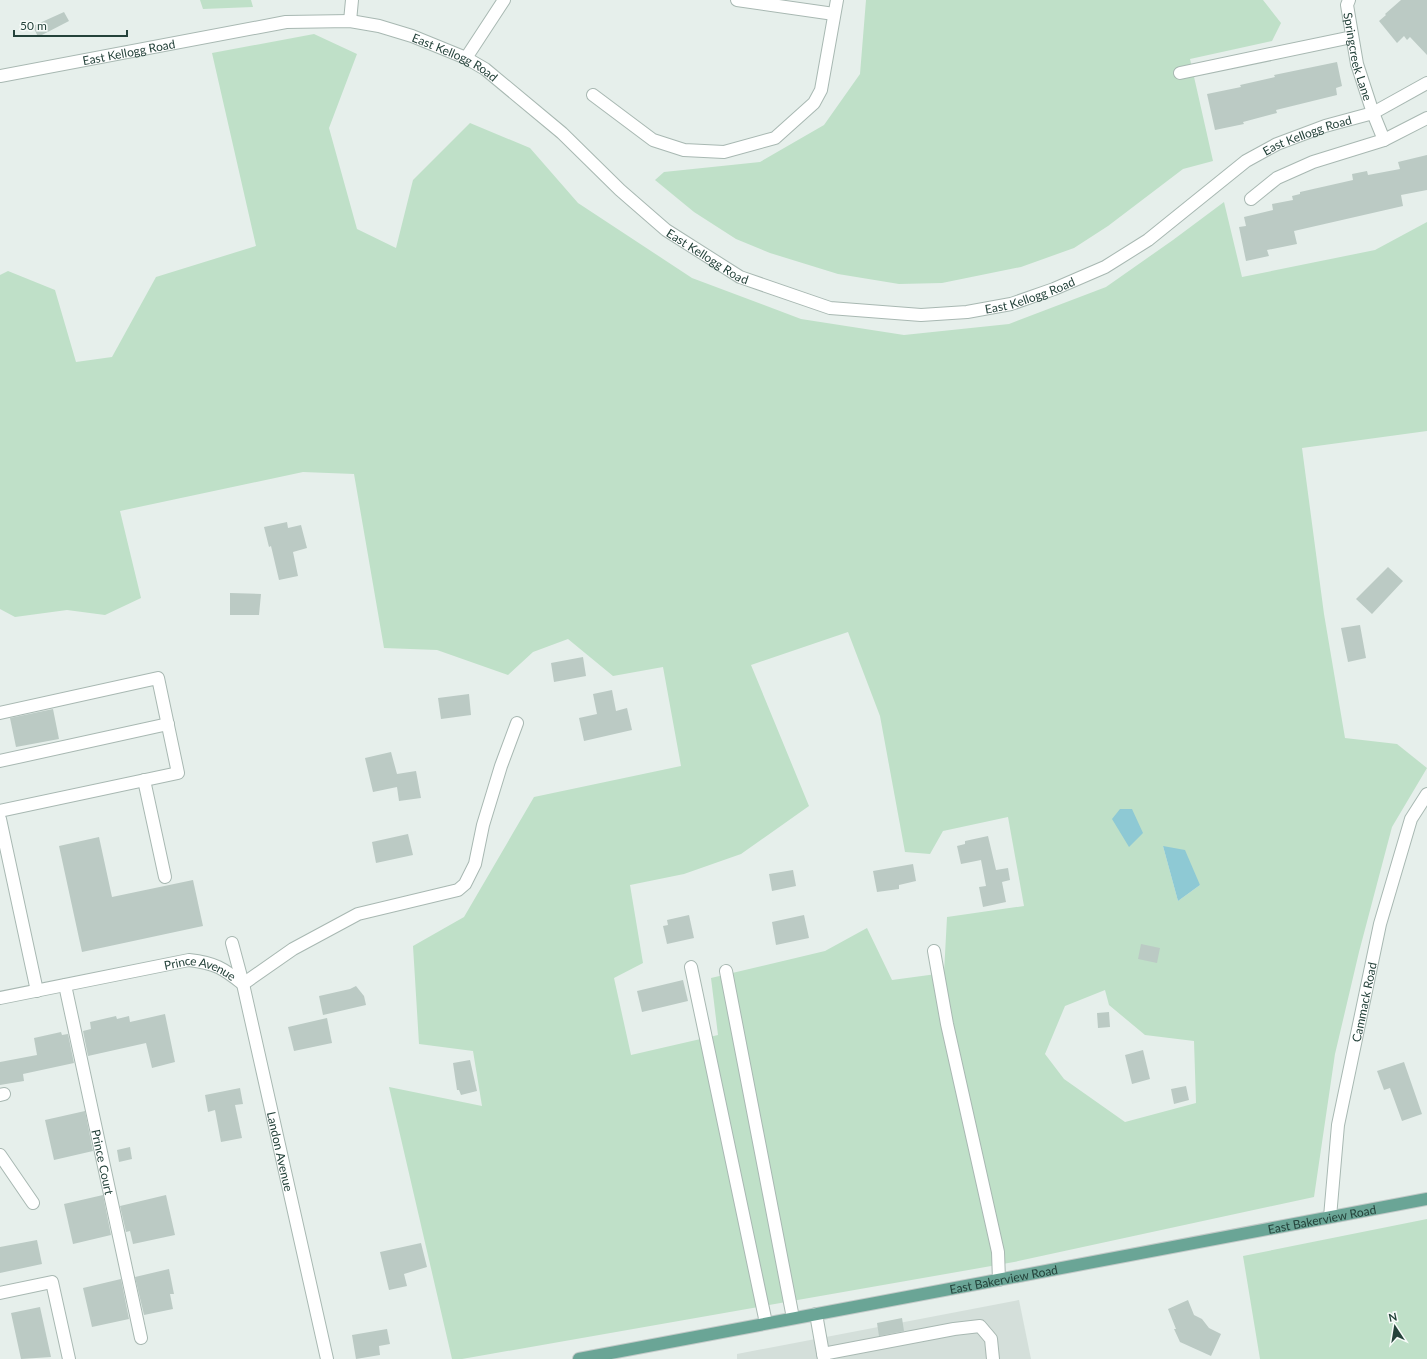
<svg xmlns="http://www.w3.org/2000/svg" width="1427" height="1359" font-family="Lato,sans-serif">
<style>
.built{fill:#d4dfda}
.green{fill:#bfe0c8;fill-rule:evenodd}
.water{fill:#8ec9d4}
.building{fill:#bbcac4}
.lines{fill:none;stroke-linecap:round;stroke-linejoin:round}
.minor-casing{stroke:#a8b8b2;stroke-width:14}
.major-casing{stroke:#c2cac8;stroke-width:14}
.minor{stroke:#fff;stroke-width:12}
.major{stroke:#6aa596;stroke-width:12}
.labels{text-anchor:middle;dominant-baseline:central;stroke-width:4;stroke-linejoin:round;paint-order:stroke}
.street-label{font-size:12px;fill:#24423a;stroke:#f7fbf9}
</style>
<rect width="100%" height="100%" fill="#e6efeb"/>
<path class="built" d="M1019,1300L1031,1359H737V1354Z"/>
<path class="green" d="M200,0H251L253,7L203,9Z
M866,0H1263L1281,23L1272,41L1190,59L1213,161L1183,169L1108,226L1074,248L1021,267L942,283L899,284L838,274L770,253L736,239L694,212L655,180L664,172L760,162L824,125L860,74Z
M314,34L357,54L329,128L357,229L396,248L413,180L470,123L530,148L578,203L692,278L801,319L904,335L1009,324L1106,287L1173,240L1224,202L1242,277L1375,250L1427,222V431L1302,448L1324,614L1345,738L1397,744L1427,768L1392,827L1359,952L1335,1054L1314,1197L1014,1262L462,1359H452L389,1087L482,1106L473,1051L419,1044L413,946L464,917L534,797L681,766L663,667L613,676L568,639L533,652L508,675L437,650L384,648L354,474L303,472L120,511L141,598L105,615L67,610L15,617L0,609V275L8,271L55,290L76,362L112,357L156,277L256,246L212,53ZM848,632L880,716L905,852L930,854L943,831L1008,817L1024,906L947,917L944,973L892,980L867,928L825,951L711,978L718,1035L631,1055L614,978L643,963L630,885L684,874L741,854L809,806L751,665ZM1163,846L1200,885L1178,901ZM1105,990L1109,1005L1145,1035L1194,1041L1196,1103L1125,1122L1064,1079L1045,1054L1065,1006Z
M1427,1219V1359H1260L1243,1256Z"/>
<path class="water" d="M1120,809H1132L1143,833L1129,847L1112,819Z
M1163,846L1185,850L1200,885L1178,901Z"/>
<path class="building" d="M1401,0H1427V55L1410,37L1407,40L1404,36L1397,43L1379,21L1386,15L1385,14Z
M64,12L69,21L38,37L33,26Z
M1337,62L1342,86L1336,88L1337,95L1276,110L1277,113L1243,122L1244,124L1215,130L1207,94L1241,87L1240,85L1275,77L1274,75Z
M1427,155V190L1401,195L1403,206L1294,231L1297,244L1267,250L1269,256L1246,261L1239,227L1246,226L1244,217L1273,210L1272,204L1293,200L1292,196L1300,194V192L1353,180L1352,174L1367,171L1368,175L1400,169L1398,162Z
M287,522L288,528L301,525L307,548L293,552L298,576L279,580L271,546L269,547L264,527Z
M1388,567L1403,581L1372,614L1356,599Z
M230,593L261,594L259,615H230Z
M1360,625L1366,658L1348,662L1341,628Z
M583,657L586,676L554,682L551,663Z
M612,690L616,711L627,708L632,730L584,741L579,718L597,714L593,694Z
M469,694L471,715L441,719L438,698Z
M53,709L59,739L16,747L10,718Z
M391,752L397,774L416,771L421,798L399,801L397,787L373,792L365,758Z
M408,834L413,855L376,863L372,842Z
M988,836L996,870L1008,868L1010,880L1002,882L1006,902L983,907L979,887L986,886L981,860L961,864L957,846L965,844V841Z
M99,837L112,897L193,880L203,926L82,952L59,846Z
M913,864L916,881L899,885V889L877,892L873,871Z
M793,870L796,886L772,891L769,874Z
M689,915L694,938L667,944L663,926L668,925L667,920Z
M804,915L809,938L776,945L772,922Z
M1141,944L1160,948L1157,963L1138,959Z
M683,980L688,1001L642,1012L637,991Z
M356,986L364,996L366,1005L323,1015L319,996L350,989Z
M1109,1012L1110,1027L1098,1028L1097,1013Z
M165,1014L175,1062L152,1068L146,1043L88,1056L83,1031L91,1029L90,1022L116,1016L117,1019L129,1016L130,1022Z
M327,1018L332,1043L294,1051L288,1027Z
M61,1032L62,1035L68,1034L74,1063L23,1074L24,1081L0,1085V1062L37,1055L34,1038Z
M1143,1050L1150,1079L1132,1084L1125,1055Z
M470,1060L477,1091L461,1095L459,1090H457L453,1063Z
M1404,1062L1422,1114L1402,1121L1390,1088L1384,1090L1377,1071Z
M1186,1086L1189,1100L1174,1104L1171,1089Z
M240,1088L243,1104L235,1105L242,1138L221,1142L215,1110L208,1112L205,1095Z
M85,1111L93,1151L54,1160L45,1120Z
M130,1147L132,1159L119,1162L117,1150Z
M103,1195L111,1235L73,1244L64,1204Z
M166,1195L175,1235L133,1244L130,1231L126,1232L120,1206Z
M37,1240L42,1264L0,1273V1247Z
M421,1243L427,1267L404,1274L407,1286L389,1290L380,1252Z
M169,1269L174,1294H170L173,1309L144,1315L135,1277Z
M121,1279L129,1319L92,1327L83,1288Z
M1188,1300L1194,1315L1202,1319L1209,1328L1221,1334L1211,1356L1180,1342L1174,1329H1176L1168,1309Z
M40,1307L51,1357L21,1359L11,1313Z
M902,1318L904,1331L879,1336L877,1323Z
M387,1329L390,1344L379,1346L380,1355L356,1359L352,1335Z"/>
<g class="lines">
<g class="minor-casing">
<g id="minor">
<path d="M737,0L834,14"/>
<path id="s1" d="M1349,0L1347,5L1357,64L1373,113L1384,140"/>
<path d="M350,21L352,0"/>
<path d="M466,58L504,0"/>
<path d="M1180,73L1352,37"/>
<path id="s2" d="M0,76L286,22L350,21L379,26L412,36L466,58L485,69L562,133L620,190L666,230L740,277L830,308L921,315L967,312L1011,304L1054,289L1105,267L1148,240L1246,161L1277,144L1325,126L1373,113L1427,83"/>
<path d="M593,95L653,140L684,150L724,152L775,138L814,103L821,90L837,0"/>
<path d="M1251,199L1277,178L1313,162L1384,140L1427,118"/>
<path d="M0,713L158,678L178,773L0,811"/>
<path d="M0,761L168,724"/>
<path d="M144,780L165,877"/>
<path d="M0,819L37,991"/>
<path id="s3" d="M232,943L243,984L327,1359"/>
<path d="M934,951L947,1024L998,1252L999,1280"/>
<path d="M691,967L766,1323"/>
<path d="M726,971L793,1318"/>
<path id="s4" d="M65,985L141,1338"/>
<path id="s5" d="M0,998L189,960C215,963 223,968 243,984L293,949L358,914L458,890L465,884L475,864L483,825L501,766L517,723"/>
<path d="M0,1095L4,1094"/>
<path d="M0,1155L33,1203"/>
<path id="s6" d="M1330,1217L1338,1125L1380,924L1411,819L1427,794"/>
<path d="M0,1293L52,1282L69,1359"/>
<path d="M816,1314L824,1359"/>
<path d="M823,1354L954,1329L980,1326L991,1339L993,1359"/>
</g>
</g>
<g class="major-casing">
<g id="major">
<path id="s7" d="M579,1359L1427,1199"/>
</g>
</g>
<use href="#minor" class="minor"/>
<use href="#major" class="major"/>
</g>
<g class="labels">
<g class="street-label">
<text stroke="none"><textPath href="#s2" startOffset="131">East Kellogg Road</textPath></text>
<text stroke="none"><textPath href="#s1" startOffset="58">Springcreek Lane</textPath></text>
<text stroke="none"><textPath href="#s2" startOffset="467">East Kellogg Road</textPath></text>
<text stroke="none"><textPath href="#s2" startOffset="1451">East Kellogg Road</textPath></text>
<text stroke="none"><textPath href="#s2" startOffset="791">East Kellogg Road</textPath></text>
<text stroke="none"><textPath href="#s2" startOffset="1127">East Kellogg Road</textPath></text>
<text stroke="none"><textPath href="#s5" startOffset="205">Prince Avenue</textPath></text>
<text stroke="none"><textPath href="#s6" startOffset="218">Cammack Road</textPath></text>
<text stroke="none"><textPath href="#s3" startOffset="214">Landon Avenue</textPath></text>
<text stroke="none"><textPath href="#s4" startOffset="181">Prince Court</textPath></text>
<text stroke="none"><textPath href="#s7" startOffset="756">East Bakerview Road</textPath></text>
<text stroke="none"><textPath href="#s7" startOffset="432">East Bakerview Road</textPath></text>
</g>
</g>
<g transform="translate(1395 1327) rotate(348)" stroke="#f7fbf9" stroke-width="3" paint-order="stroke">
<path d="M0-3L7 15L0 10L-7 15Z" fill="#24423a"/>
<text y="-6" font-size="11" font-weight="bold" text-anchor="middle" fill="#24423a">N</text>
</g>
<path d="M14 30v6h113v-6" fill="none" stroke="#24423a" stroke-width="2"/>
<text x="20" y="30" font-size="12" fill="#24423a" stroke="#f7fbf9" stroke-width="3" paint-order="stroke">50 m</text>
</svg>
